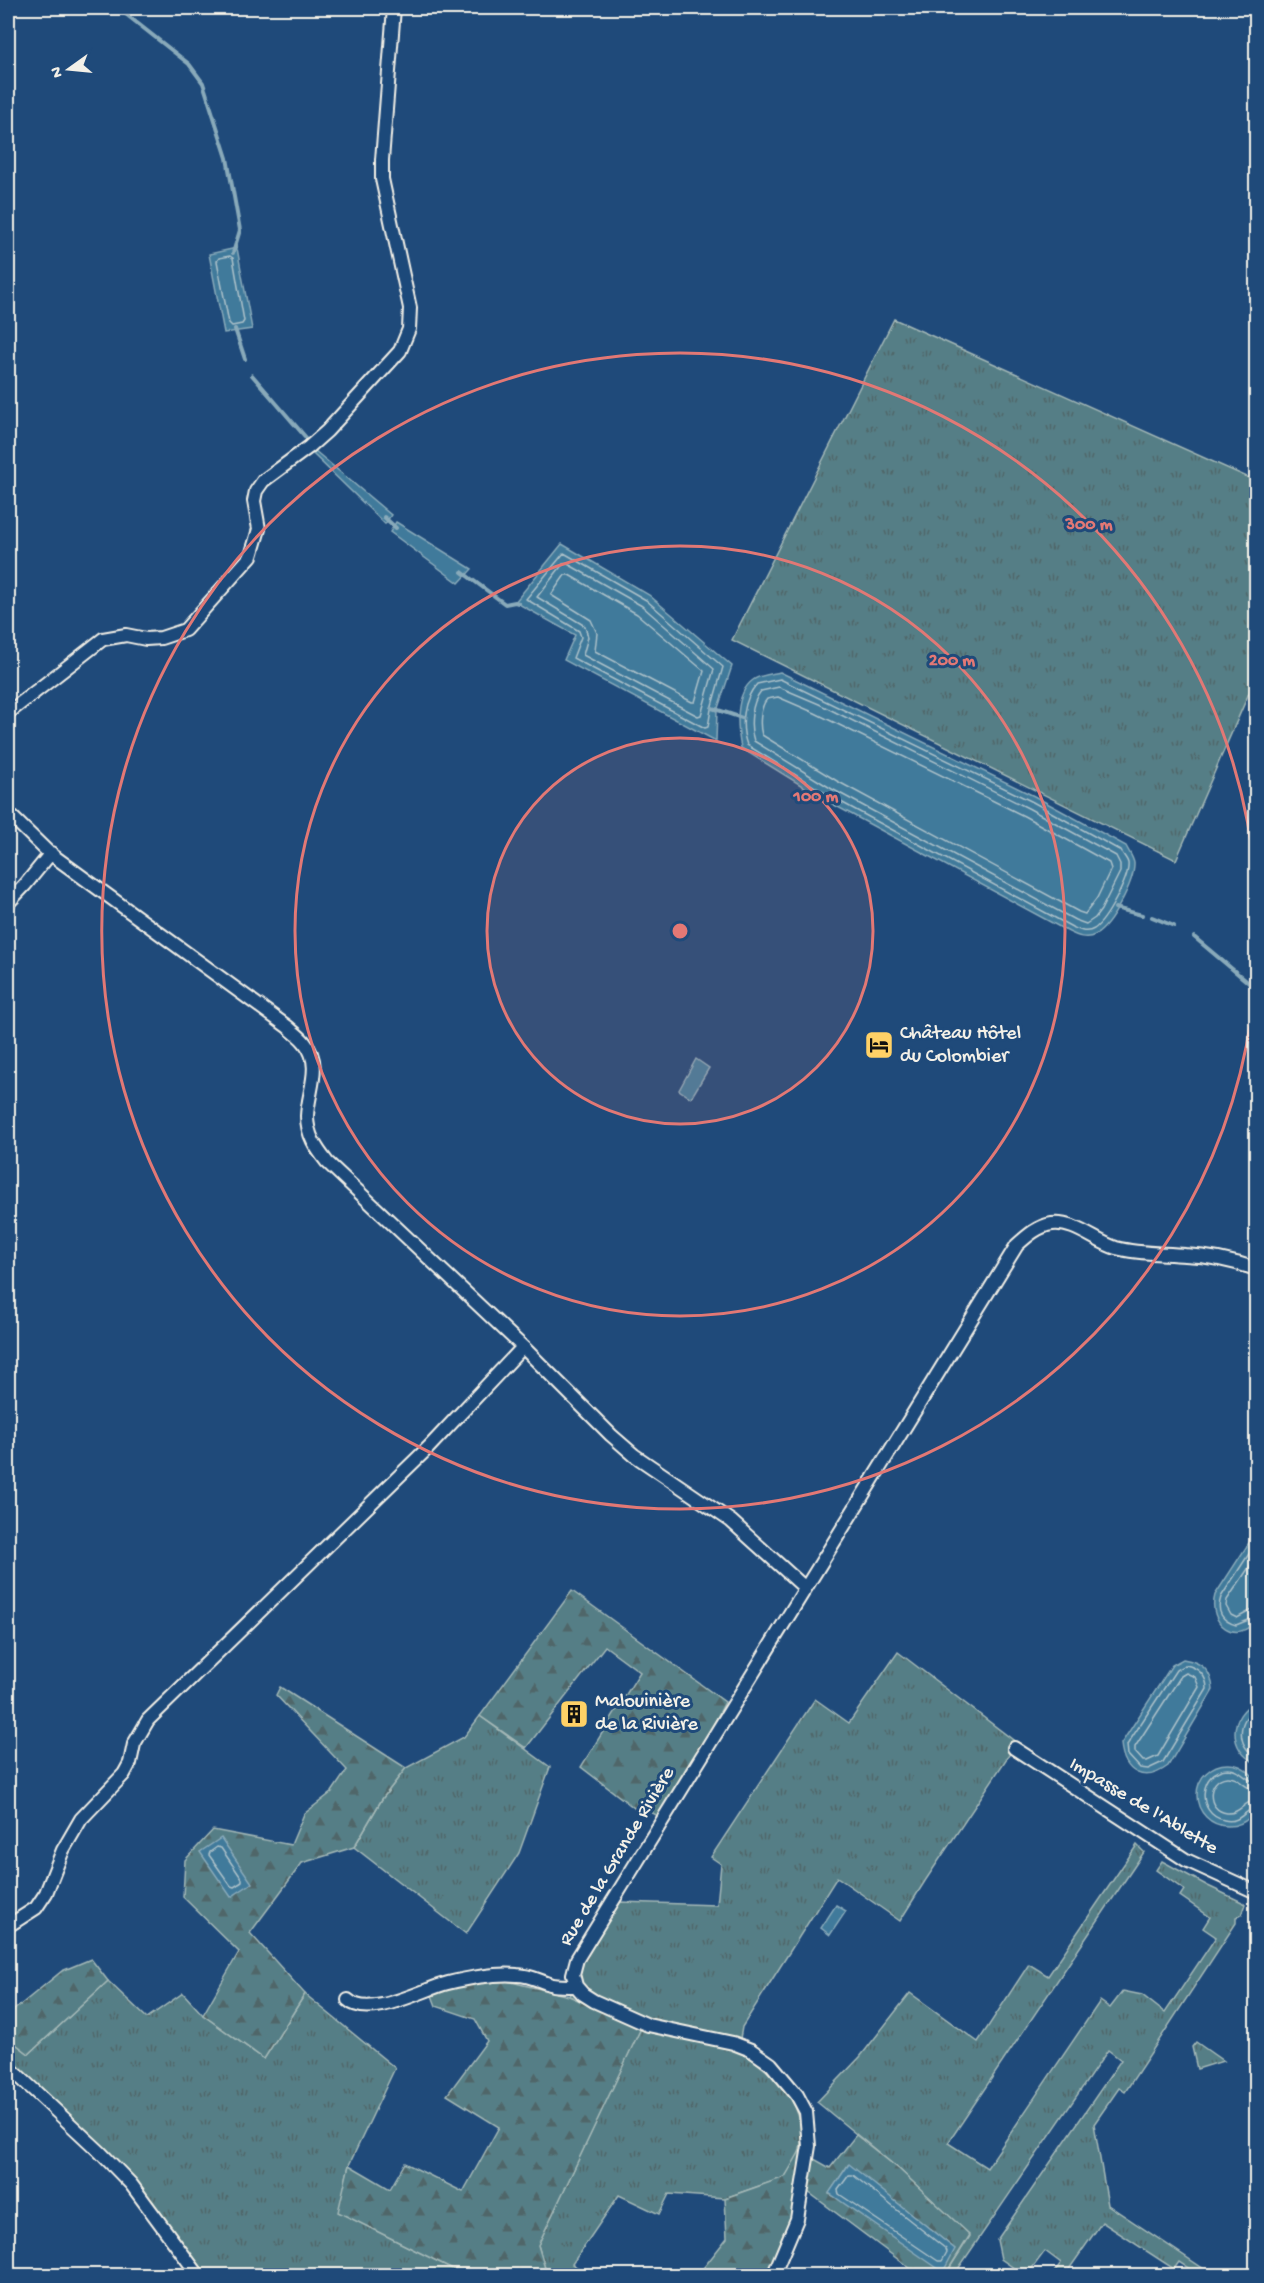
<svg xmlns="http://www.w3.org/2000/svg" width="1264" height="2283" font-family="'Gochi Hand',sans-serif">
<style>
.grass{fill:url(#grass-tufts);stroke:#a4b8b7;stroke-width:1.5}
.forest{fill:url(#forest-firs);stroke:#a4b8b7;stroke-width:1.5;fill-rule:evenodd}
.water{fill:#417a9b;stroke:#89aaba;stroke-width:1.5}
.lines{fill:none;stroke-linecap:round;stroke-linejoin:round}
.shore{stroke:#acc1c9;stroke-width:1.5}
.stream{stroke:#89aaba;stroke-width:4}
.minor-casing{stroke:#f4f1e8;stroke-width:16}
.minor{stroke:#1f4a7a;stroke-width:12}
.ring{fill:none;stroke:#e27875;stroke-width:3}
.labels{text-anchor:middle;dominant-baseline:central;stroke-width:6;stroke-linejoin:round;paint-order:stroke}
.poi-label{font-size:20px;fill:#f4f1e8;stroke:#1f4a7a;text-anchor:start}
.street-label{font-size:20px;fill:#f4f1e8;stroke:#1f4a7a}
.centre{fill:#e27875;stroke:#1f4a7a;stroke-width:3}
.ring-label{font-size:18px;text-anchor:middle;font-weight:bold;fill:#e27875;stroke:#1f4a7a;stroke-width:6;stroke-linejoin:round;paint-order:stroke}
</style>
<defs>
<pattern id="grass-tufts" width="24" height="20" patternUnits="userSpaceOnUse" patternTransform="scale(1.5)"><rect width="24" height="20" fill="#557e86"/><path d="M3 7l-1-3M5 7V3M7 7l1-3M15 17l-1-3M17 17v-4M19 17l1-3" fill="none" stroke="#506669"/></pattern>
<pattern id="forest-firs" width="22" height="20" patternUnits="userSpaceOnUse" patternTransform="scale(1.5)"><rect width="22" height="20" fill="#557e86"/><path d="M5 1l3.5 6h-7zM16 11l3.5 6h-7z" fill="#506669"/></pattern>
</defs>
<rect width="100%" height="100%" fill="#1f4a7a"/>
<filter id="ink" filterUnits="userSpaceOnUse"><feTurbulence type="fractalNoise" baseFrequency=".0167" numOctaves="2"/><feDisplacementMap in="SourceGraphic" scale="12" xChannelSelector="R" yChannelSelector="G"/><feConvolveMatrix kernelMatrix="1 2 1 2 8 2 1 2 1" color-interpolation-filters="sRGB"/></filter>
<g filter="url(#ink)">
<path class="grass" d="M894,319L1256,481V677L1176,860L732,640Z
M898,1652L1017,1743L925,1881L900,1921L837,1877L742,2027L738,2050C772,2071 809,2104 800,2149C799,2158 790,2168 785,2177L725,2198L669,2194L659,2214L619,2195L572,2264L589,2275H547L538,2245L640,2029L569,1996L582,1963L620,1902L717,1905L721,1864L711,1857L815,1699L849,1723Z
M480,1716L550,1767L519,1853L466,1934L354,1847L382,1799L406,1768L464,1737Z
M1137,1845L1144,1852L948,2143L987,2168L1100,2001L1110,2008L1123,1991L1142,1995L1165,2013L1216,1937L1203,1928L1210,1917L1180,1896L1184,1890L1156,1870L1162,1861L1208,1886L1246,1904L1242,1915L1236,1917V1923L1125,2092L1119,2088L1094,2124L1108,2205L1213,2275H1195L1196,2273L1179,2262L1174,2269L1102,2222L1065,2275H1052L1061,2263L1045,2251L1027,2275H1024L1001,2259L997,2240L1121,2060L1108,2050L956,2272L961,2275H945L970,2236L900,2170L817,2102L860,2057L910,1993L978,2042L1029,1964L1048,1976Z
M108,1981L147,2018L183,1993L203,2015L264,2059L305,1994L395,2068L349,2165L339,2212L465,2275H193L154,2221L108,2168L8,2076V2038L29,2054Z
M1196,2042L1223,2061L1197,2069L1192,2047Z"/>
<path class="forest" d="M572,1591L725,1702L696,1758L660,1817L649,1811L646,1817L581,1767L640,1672L605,1646L526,1748L480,1716Z
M280,1687L406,1768L382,1799L354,1847L302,1863L250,1933L305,1994L264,2059L203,2015L239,1952L183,1897L185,1860L213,1830L291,1845L304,1814L332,1792L347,1770L276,1695Z
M91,1959L108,1981L29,2054L8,2038V2015L62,1971Z
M503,1980L569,1996L641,2028L538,2245L547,2275H465L338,2212L349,2165L390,2189L405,2163L463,2192L499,2127L447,2095L487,2041L475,2019L436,2006L428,1985Z
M856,2135L900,2170L970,2235L945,2275H919L808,2192L780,2275L697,2276L727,2238L725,2198L785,2177L800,2151L830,2168ZM848,2165H849L955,2249L829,2194Z"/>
<path class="water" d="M237,248L252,329L224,333L209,254Z
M314,450L391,515L385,524L311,452Z
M396,522L472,569L459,583L390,532Z
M562,544L649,595L732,666L717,711L716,741L564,660L575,635L515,602Z
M780,672L1034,796L1126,846C1129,852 1133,857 1134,863C1135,880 1111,927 1095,935C1086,940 1077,936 1069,932L825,800L741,748C737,728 734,694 753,680C759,675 772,674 780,672Z
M696,1059L709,1068L691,1098L679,1090Z
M1256,1532V1620C1237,1646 1207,1624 1215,1595Z
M1183,1659C1202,1662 1212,1671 1213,1690L1168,1766C1144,1784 1124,1773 1121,1744L1172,1665Z
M1256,1702V1763C1228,1751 1228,1714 1256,1702Z
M1197 1795a31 31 0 1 1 62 0a31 31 0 1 1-62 0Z
M221,1838L252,1883L231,1897L200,1852Z
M836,1905L846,1911L830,1935L821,1928Z
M849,2164L955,2249L943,2272L829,2193Z"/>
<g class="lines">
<path class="shore" d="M230,256L233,258L244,321L242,324L232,326L229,323L217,261L219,258Z
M564,553L646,600L723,667L711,709L708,727L705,728L573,658L581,637L579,631L526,599Z
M566,563L642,606L714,669L701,715L698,716L583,655L588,637L585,626L537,597L563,564Z
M569,575L637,614L704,671L695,702H692L595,651L597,633L591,620L551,595L565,575Z
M780,679L1031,801L1121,851C1123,855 1127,859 1128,863C1130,877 1106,921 1094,929C1086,934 1079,930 1072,927L828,795L747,745C740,726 743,699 757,684Z
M779,687L819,704L1028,808L1116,856L1120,864V872L1101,910L1095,918L1086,924L1075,920L832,789L754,741C749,726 751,703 761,691Z
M778,697L815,713L1024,816L1109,863L1111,869L1097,898L1085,914L1079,912L837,781L762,735C759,725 760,707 767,699Z
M1256,1543L1221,1597C1216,1612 1222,1621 1236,1625L1256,1617
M1256,1557L1227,1600L1226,1606L1231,1615L1237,1618L1250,1611L1256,1610
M1185,1665C1198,1667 1207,1676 1207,1689L1163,1762L1148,1769L1140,1768L1128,1755L1127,1745L1176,1670Z
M1186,1673L1195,1677L1199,1687L1158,1756L1147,1761H1143L1135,1752V1747L1181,1676Z
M1256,1708C1237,1721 1236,1744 1256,1757
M1256,1782C1246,1781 1241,1769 1228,1769C1199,1770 1195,1814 1224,1820C1241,1824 1244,1809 1256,1808
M1256,1790C1244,1789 1239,1776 1227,1777C1206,1779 1206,1811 1227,1813C1240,1814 1244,1801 1256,1800
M217,1847L221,1848L242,1879V1882L234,1887L231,1886L209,1855L210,1852Z
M849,2175H853L946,2249L947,2252L942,2261H938L839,2194L838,2190Z"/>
<path class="stream" d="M118,8L189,64L203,83L227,158L240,230L233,253
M235,329L245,359
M252,375L308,440
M384,517L396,528
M462,572L505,604L515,602L518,603
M712,708L742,718
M1115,908L1142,915
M1152,917L1174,926
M1194,937L1256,989"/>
<g class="minor-casing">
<path id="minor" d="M8,713L103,639L126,635L146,639L161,638L185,630L251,556L259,529L254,501L256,491L263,481L309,447L327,431L400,351L409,329L410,308L382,179V160L394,8
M8,813L48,852L288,1027C293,1032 301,1037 305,1043C323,1065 308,1091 307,1116C307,1135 316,1148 327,1162L523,1347L611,1435L634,1455L731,1521L805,1588
M8,903L25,885L51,853
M1014,1748L1186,1860L1256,1892
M8,1926L36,1908L46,1893L63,1850L81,1819L124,1774L130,1763L134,1744L148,1720L429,1447L523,1347
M348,2000C369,2020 423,1989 448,1983C469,1978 496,1973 517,1975C531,1975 541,1982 553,1985C560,1986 569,1986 576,1986
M8,2066L100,2152L131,2184L199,2276
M773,2276L797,2219L809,2146L806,2112L797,2095L771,2064L751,2050L733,2043L648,2025L594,2001L583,1994L576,1986L573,1974L577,1959L1017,1245C1027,1236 1038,1226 1052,1224C1074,1221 1096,1242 1116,1248C1139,1254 1161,1253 1185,1255C1210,1256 1233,1261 1256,1269"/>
</g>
<use href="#minor" class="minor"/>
</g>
</g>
<circle cx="680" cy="931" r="193" fill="#e27875" fill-opacity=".12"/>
<g class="ring">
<circle cx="680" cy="931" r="193"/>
<circle cx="680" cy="931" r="385"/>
<path d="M1256 976A578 578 0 1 1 1256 886"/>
</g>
<defs>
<g id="hotel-square" transform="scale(1.5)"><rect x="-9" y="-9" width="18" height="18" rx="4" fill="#ffd166" stroke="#1f4a7a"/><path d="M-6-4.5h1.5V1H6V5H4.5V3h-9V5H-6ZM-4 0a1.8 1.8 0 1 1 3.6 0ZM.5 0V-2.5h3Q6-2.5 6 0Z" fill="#111"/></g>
<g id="building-square" transform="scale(1.5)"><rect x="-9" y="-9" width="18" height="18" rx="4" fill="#ffd166" stroke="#1f4a7a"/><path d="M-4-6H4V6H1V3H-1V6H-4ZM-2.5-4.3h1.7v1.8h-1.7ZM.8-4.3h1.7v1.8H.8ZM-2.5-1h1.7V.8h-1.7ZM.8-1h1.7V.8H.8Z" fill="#111"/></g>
</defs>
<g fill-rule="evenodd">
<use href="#hotel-square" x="879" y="1045"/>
<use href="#building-square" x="574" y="1714"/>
</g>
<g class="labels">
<g class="poi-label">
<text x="900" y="1034">Château Hôtel<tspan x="900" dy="23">du Colombier</tspan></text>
<text x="595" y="1702">Malouinière<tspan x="595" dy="23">de la Rivière</tspan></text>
</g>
<g class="street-label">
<text transform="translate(1143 1807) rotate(31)">Impasse de l'Ablette</text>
<text transform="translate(618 1857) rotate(-59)">Rue de la Grande Rivière</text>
</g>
</g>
<circle cx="680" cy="931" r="9" class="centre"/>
<g class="ring-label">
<text x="1089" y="529">300 m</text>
<text x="952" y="665">200 m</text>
<text x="816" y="801">100 m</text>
</g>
<rect width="1264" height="2283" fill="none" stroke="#1f4a7a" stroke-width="30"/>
<rect x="15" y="15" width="1234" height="2253" fill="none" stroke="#f4f1e8" stroke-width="2" filter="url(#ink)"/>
<g transform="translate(69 69) rotate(255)" stroke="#1f4a7a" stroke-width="4.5" paint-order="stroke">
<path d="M0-4.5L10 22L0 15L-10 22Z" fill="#f4f1e8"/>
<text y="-9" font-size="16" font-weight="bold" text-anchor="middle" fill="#f4f1e8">N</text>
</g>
</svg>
